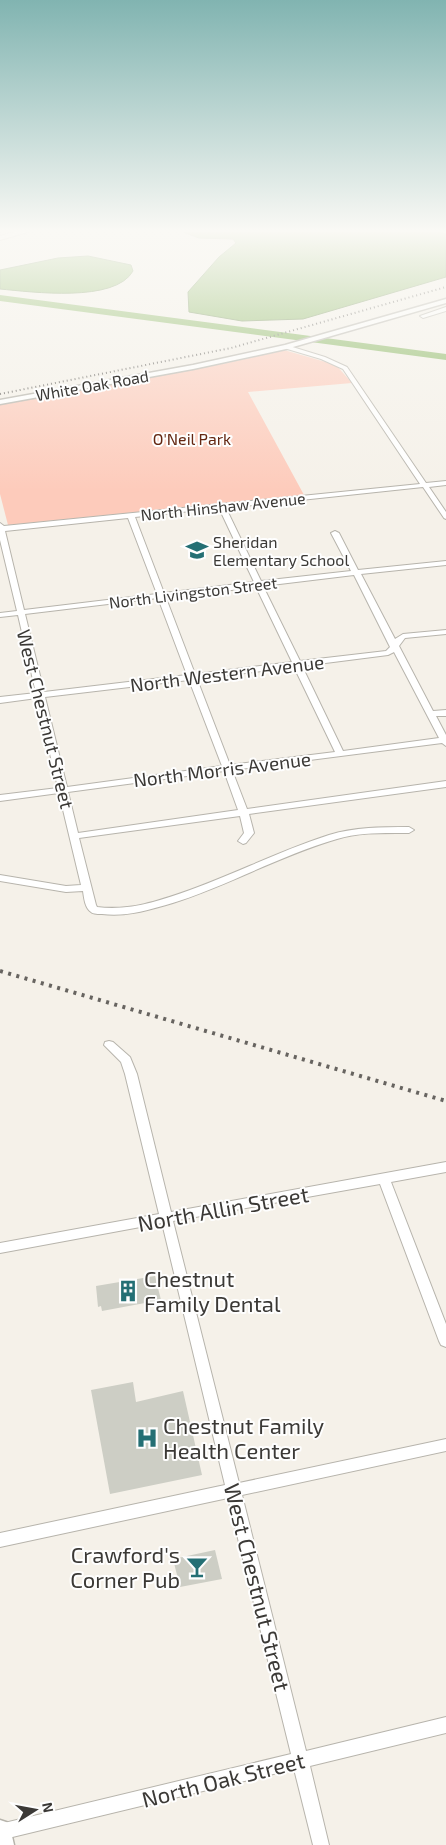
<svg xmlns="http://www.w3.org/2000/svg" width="446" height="1845" font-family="'Exo 2',sans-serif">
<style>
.green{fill:#fdcbbb}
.water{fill:#87b55e;stroke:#709052}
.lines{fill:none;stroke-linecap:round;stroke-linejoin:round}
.river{fill:#87b55e;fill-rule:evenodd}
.building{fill:#cdcec5}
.minor-casing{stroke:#b7b4ac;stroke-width:2}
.tertiary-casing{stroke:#b7b4ac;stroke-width:3}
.secondary-casing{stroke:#b7b4ac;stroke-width:2}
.primary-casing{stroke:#b7b4ac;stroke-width:3}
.minor{fill:#fff;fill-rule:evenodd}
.tertiary{fill:#fff;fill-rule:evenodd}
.secondary{fill:#fff;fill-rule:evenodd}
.primary{fill:#fff;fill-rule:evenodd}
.rail-far1{stroke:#676460;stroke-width:2;stroke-dasharray:1 3;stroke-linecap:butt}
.rail{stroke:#676460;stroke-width:4;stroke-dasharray:3 5.5;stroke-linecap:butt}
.labels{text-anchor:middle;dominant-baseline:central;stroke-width:4;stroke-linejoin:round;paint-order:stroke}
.far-street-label{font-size:16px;fill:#3b3936;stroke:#fefefe}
.far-park-label{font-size:16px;fill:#642712;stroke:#fefefe}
.far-poi-label{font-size:16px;fill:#3b3936;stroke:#fefefe;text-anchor:start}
.street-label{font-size:19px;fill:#3b3936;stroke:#fefefe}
.near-street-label{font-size:22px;fill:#3b3936;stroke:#fefefe}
.near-poi-label{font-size:22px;fill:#3b3936;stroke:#fefefe;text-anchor:start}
</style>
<rect width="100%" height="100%" fill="#f5f1e9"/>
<path class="green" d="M284,350L336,365L352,383L248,392L304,495L8,525L0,494V405L227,363Z"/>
<path class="water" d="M183,232H441L446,234V277L303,319L242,321L189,312L188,292L219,257L236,243L233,239L199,238Z
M88,256L131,265L133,271C115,303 32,292 0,289V270L58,258Z"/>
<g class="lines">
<path class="river" d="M0,295L446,354V360L0,301Z"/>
</g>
<path class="building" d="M155,1276L161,1300L102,1311L101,1306L98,1307L96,1286Z
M133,1382L136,1402L183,1391L202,1475L110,1494L91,1390Z
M215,1550L222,1579L180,1587L173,1559Z"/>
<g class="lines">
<g class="minor-casing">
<path id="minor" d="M446,307V311L423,318L420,316Z
M286,345L325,357L347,367L426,483L446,481V485L429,487L446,512V519L444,518L423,487L226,508L261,581L351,571L331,533L335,531L339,533L358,570L446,561V565L361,574L395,639L403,634L446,630V634L405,638L399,646L433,711L446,710V716H436L446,735V746L442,743L232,770L247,809L446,781V787L249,814L254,833L246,843L243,844L238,841L244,833L240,816L79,838L96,905L97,907C130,911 159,901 190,890C237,873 282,850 329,835C355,827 382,827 409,827L414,830L409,833C385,833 360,832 337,839C278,856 224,888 166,905C145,911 124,917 102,914C99,914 93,914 91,912C85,908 84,898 83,891L66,892L0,881V875L66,886L81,885L59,793L0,801V795L58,788L37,698L0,703V697L36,693L18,615L0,617V613L17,611L0,540V523L4,526L420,484L343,369L321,359L284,348V346ZM219,508L254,582L164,593L135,517ZM128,518L157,594L24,610L5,531ZM354,575L390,647L386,651L300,661L263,586ZM256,587L292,662L195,674L166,598ZM158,598L187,675L44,692L25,614ZM394,652L439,738L343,751L302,666L388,655ZM294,667L335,752L230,765L197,679ZM189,680L222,766L67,787L45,697ZM224,771L238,810L78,833L68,792Z
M109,1041L113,1042L130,1057L137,1074L171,1212L446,1162V1172L391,1182L446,1324V1347L441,1345L439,1341L380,1184L173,1221L239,1483L446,1439V1451L242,1495L306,1751L446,1717V1733L310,1766L329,1845H313L294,1769L0,1840V1824L291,1754L228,1498L0,1547V1533L225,1485L162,1223L0,1253V1243L159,1214L125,1074L121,1062L104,1045L105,1042Z"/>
</g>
<g class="tertiary-casing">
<path id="tertiary" d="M446,299V303L286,349L193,369L0,404V400L193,365L285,345Z"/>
</g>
<g class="secondary-casing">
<path id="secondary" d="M14,232H28L0,240V236Z"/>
</g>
<g class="primary-casing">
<path id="primary" d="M0,1820L9,1823L14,1845H0Z"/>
</g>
<use href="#minor" class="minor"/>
<use href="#tertiary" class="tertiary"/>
<use href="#secondary" class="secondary"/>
<use href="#primary" class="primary"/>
<path class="rail-far1" d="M0,394L231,348L446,287"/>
<path class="rail" d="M0,971L446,1101"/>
</g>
<linearGradient id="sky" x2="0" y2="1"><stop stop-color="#81b4b1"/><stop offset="0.47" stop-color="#faf9f5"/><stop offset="1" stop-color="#faf9f5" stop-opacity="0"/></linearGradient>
<rect width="446" height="491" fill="url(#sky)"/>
<defs>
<g id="school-bare" transform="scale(1.725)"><path d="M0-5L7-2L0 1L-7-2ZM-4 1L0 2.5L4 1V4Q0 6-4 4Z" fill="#246f74" stroke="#fefefe" stroke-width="2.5" paint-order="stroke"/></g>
<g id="building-bare" transform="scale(1.725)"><path d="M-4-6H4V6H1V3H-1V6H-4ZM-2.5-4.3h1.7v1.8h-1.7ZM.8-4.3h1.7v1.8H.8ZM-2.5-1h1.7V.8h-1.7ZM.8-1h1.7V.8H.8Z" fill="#246f74" stroke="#fefefe" stroke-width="2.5" paint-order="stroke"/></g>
<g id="hospital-bare" transform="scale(1.725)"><path d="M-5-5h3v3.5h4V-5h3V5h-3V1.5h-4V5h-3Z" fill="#246f74" stroke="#fefefe" stroke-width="2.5" paint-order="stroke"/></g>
<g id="bar-bare" transform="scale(1.725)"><path d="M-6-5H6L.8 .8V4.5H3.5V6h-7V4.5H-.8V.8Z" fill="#246f74" stroke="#fefefe" stroke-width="2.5" paint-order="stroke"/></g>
</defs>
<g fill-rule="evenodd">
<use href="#school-bare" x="197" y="550"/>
<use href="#building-bare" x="128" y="1291"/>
<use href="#hospital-bare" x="147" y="1438"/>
<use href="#bar-bare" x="197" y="1567"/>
</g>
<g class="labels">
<g class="far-street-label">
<text transform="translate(92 385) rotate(-10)">White Oak Road</text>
<text transform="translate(223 506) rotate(-6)">North Hinshaw Avenue</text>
<text transform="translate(193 592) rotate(-7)">North Livingston Street</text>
</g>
<g class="far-park-label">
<text x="192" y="438">O'Neil Park</text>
</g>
<g class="far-poi-label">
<text x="213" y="541">Sheridan<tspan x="213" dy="18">Elementary School</tspan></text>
</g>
<g class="street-label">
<text transform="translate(227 673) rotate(-7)">North Western Avenue</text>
<text transform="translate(46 719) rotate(76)">West Chestnut Street</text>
<text transform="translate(222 769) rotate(-7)">North Morris Avenue</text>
</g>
<g class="near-street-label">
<text transform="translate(223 1208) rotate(-10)">North Allin Street</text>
<text transform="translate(258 1587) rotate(76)">West Chestnut Street</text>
<text transform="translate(223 1779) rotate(-14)">North Oak Street</text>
</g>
<g class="near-poi-label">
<text x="144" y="1278">Chestnut<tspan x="144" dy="25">Family Dental</tspan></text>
<text x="163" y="1425">Chestnut Family<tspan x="163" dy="25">Health Center</tspan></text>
<text x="180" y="1554" text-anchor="end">Crawford's<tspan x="180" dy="25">Corner Pub</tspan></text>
</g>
</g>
<g transform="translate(35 1810) rotate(79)" stroke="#fefefe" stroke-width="4" paint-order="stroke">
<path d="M0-4L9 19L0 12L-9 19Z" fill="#3b3936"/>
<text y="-8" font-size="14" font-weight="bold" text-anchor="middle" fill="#3b3936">N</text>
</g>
</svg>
